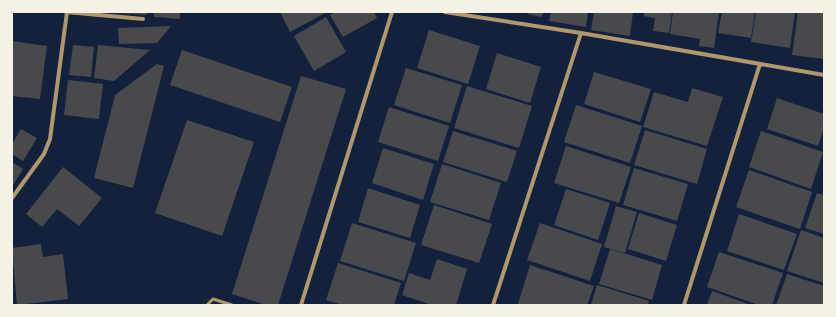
<svg xmlns="http://www.w3.org/2000/svg" width="836" height="317" font-family="Signika,sans-serif">
<style>
.building{fill:#48494c}
.lines{fill:none;stroke-linecap:round;stroke-linejoin:round}
.service{stroke:#b1986c;stroke-width:3}
.minor{stroke:#b1986c;stroke-width:4}
</style>
<rect width="100%" height="100%" fill="#14213d"/>
<path class="building" d="M118,12H147V15L118,13Z
M154,12H180V19L154,17Z
M280,12H327L290,32Z
M335,12H374L377,18L343,37L330,15Z
M529,12H543L542,17L528,14Z
M551,12H588L586,27L549,21Z
M594,12H633L630,36L591,30Z
M644,12H672L669,33L653,31L655,18L644,16Z
M673,12H719L714,48L699,46L700,39L670,34Z
M722,12H755L751,38L718,33Z
M756,12H795L790,48L751,42Z
M798,12H824V59L792,55Z
M326,17L346,52L314,71L294,36Z
M171,26L157,43L119,44L118,28Z
M429,30L480,46L468,84L417,68Z
M12,41L47,46L40,99L12,96Z
M73,45L94,47L91,77L69,75Z
M98,45L150,50L114,81L94,78Z
M182,50L292,87L280,122L170,85Z
M497,53L541,67L530,103L486,89Z
M157,64L164,66L133,188L94,178L115,95Z
M406,68L462,85L450,123L394,105Z
M594,72L651,89L640,122L584,104Z
M301,76L346,89L278,305H266L232,294Z
M68,80L103,84L99,119L64,115Z
M467,86L532,106L519,148L454,128Z
M692,88L723,97L707,146L643,127L654,92L688,102Z
M777,98L824,114V128L818,146L767,129Z
M576,105L642,126L630,163L564,142Z
M389,107L449,126L438,161L378,142Z
M187,120L254,142L222,236L155,213Z
M21,129L37,138L23,161L12,154V144Z
M645,130L707,149L697,184L634,165Z
M453,131L517,151L507,182L443,162Z
M761,131L823,152L811,189L749,167Z
M566,146L631,167L619,203L554,183Z
M383,148L434,164L423,200L372,183Z
M12,162L23,169L12,187Z
M442,164L501,183L489,220L430,202Z
M63,167L102,198L79,226L57,209L42,227L26,214Z
M634,168L688,184L677,221L623,205Z
M749,170L812,192L800,229L736,207Z
M368,188L420,205L410,238L358,222Z
M566,189L610,203L598,240L554,225Z
M817,193L824,195V234L805,228Z
M434,205L492,224L479,263L421,245Z
M616,206L637,212L625,253L604,247Z
M639,213L677,225L666,261L628,249Z
M739,214L797,234L784,270L727,251Z
M352,223L416,243L404,281L340,261Z
M540,223L602,244L590,281L527,260Z
M801,230L824,238V283L787,271Z
M41,244L43,257L63,254L68,299L17,305L12,248Z
M610,249L662,265L652,300L599,284Z
M719,252L783,273L772,305H759L707,287Z
M437,259L467,269L456,305H432L402,295L409,273L430,280Z
M338,263L401,283L394,305H343L326,300Z
M530,265L594,286L587,305H521L518,304Z
M787,274L824,286V305H776Z
M597,285L649,301L648,305H591Z
M712,291L751,305H707Z"/>
<g class="lines">
<path class="service" d="M207,305L213,299L232,305"/>
<path class="minor" d="M66,12L143,19
M445,12L581,33L824,75
M12,198L44,154L50,139L67,12
M301,305L392,12
M493,305L581,33
M684,305L760,64"/>
</g>
<rect width="836" height="317" fill="none" stroke="#f6f1e7" stroke-width="26"/>
</svg>
